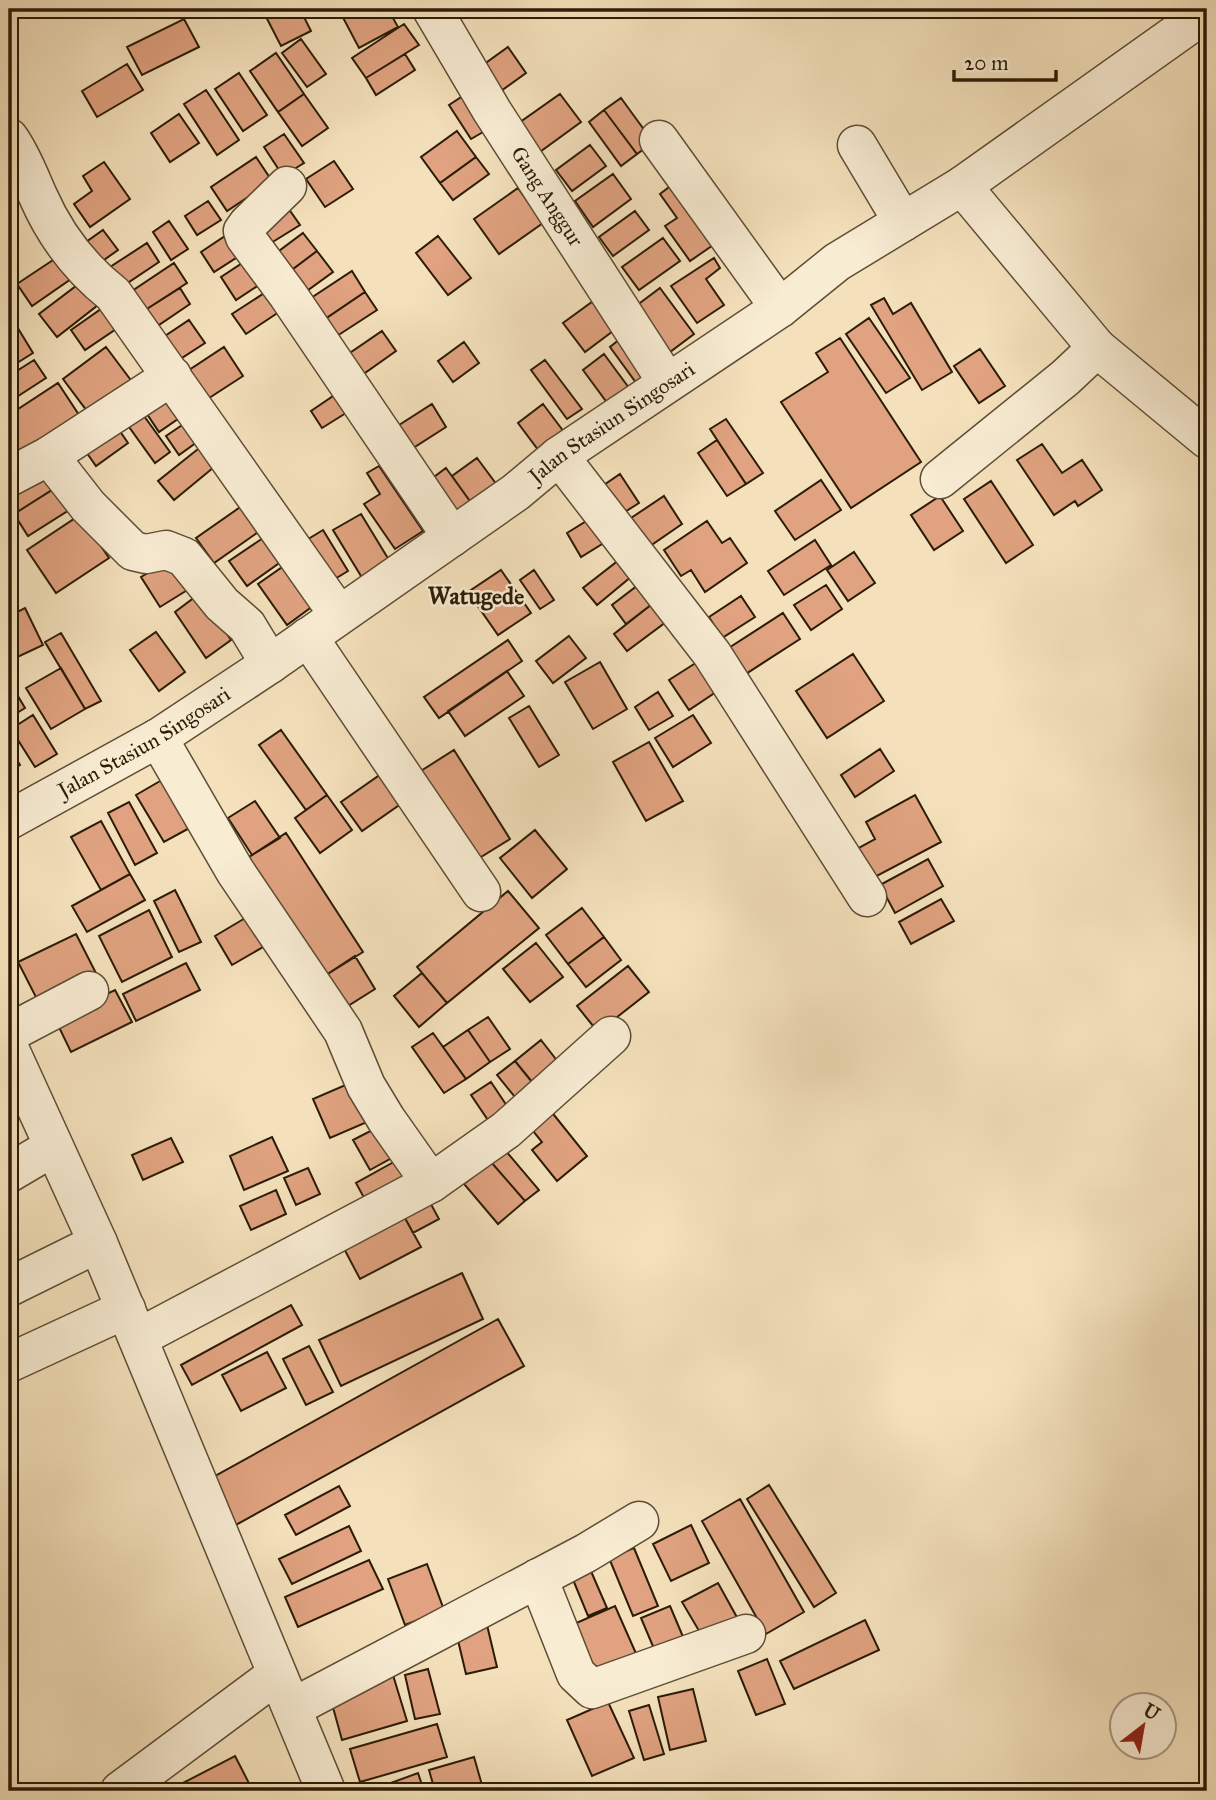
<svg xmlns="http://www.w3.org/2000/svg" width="1216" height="1800" font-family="'IM FELL Great Primer',serif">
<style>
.building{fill:#e0a280;stroke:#2b1c06;stroke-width:2}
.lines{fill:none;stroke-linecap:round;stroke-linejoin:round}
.minor-casing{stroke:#5d4d34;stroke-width:41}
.minor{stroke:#f8ecd3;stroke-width:38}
.labels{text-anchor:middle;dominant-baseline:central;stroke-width:5;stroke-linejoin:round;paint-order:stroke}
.street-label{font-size:21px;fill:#2b1c06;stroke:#f8ecd3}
.quarter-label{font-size:24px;font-weight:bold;fill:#2b1c06;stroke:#f8ecd3}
</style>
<rect width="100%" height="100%" fill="#f4e1bc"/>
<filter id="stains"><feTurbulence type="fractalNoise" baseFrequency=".00286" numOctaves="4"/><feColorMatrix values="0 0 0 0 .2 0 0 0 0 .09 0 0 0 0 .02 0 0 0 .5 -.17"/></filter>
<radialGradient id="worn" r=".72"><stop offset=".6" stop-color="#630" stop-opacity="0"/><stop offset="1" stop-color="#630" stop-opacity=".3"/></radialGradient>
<path class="building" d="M262,9H300L311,31L281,46Z
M341,9H388L398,27L359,48L339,10Z
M184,19L199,47L142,75L127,47Z
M404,24L419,45L366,78L352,58Z
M301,39L326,74L307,87L282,53Z
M508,47L526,73L494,96L476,70Z
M276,53L304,94L278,112L250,71Z
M405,54L415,70L376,95L366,78Z
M127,64L143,90L97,117L82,91Z
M239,73L267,115L243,131L215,89Z
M206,90L239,140L217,155L184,104Z
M469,92L490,128L471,139L449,105Z
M304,94L328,128L302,146L278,112Z
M560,94L581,122L537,154L516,125Z
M621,98L653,142L637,154L604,110Z
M604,110L637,154L621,166L589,122Z
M179,114L199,143L170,162L151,133Z
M457,131L476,157L440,183L421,157Z
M284,134L304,163L283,176L264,147Z
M590,145L606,166L572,191L556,170Z
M256,157L272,181L227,211L211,187Z
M476,157L489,174L453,200L440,183Z
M334,161L353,189L325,207L306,179Z
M104,162L130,199L90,227L74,204L92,191L83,176Z
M613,174L631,199L593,227L575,201Z
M677,181L719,241L690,261L665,226L677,218L660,194Z
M518,188L543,223L499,254L474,219Z
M208,201L221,220L197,235L185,216Z
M286,205L300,225L263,248L250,228Z
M635,211L649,230L613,256L599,237Z
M169,221L188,249L171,260L153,232Z
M103,230L118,250L94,267L79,247Z
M234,230L247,251L214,272L201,252Z
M303,233L317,251L289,272L275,254Z
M438,236L471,278L448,295L416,253Z
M663,238L680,261L639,290L622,267Z
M147,243L159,262L123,286L110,267Z
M317,251L333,272L304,293L289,272Z
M56,258L71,279L32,306L17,284Z
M250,258L265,281L236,300L221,277Z
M714,258L720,268L706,279L724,305L697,323L671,286Z
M174,263L187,283L139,314L126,295Z
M352,271L365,292L325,319L311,298Z
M80,283L98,305L57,337L39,314Z
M180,288L190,304L150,331L139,314Z
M272,288L285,308L246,334L232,314Z
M660,288L694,334L666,355L632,309Z
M365,292L377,310L337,336L325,319Z
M884,298L893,314L911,303L952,372L922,390L871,305Z
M596,299L617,328L585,352L563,323Z
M111,302L125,323L85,350L71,330Z
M869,318L910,378L886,393L846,334Z
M189,320L205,343L171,365L156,342Z
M16,325L33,353L9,368V330Z
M382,331L396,351L355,380L341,359Z
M625,335L653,372L637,384L610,347Z
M840,338L921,462L851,508L781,402L828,372L816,353Z
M464,342L479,363L453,382L438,361Z
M106,347L136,387L93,419L63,379Z
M224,347L243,376L203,402L183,374Z
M980,349L1005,386L979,403L954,366Z
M604,354L632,392L611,408L583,370Z
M34,360L46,378L9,402V376Z
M545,360L582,409L567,419L531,370Z
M58,383L83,421L17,464L9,451V415Z
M171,389L188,412L159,432L143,408Z
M342,390L354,408L322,428L311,411Z
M432,404L446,427L410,450L396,427Z
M543,404L567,436L542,455L518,423Z
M139,409L170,452L155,463L124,420Z
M191,419L204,437L179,455L166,436Z
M726,419L763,473L746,484L710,429Z
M115,424L128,443L96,466L82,446Z
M717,440L746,484L727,496L698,453Z
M1042,444L1062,473L1082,460L1102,490L1078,506L1075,501L1054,515L1017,460Z
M203,445L219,463L174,500L158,481Z
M477,458L497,485L472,504L452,476Z
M46,464L60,485L14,514L9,506V488Z
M379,466L423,531L395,549L364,504L380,494L367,473Z
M446,468L472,504L453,518L426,483Z
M620,474L639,503L620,515L601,487Z
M821,480L841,510L795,540L775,511Z
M991,481L1033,545L1006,563L964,499Z
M60,485L74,507L28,536L14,514Z
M664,496L682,524L650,546L631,518Z
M940,496L963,531L934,550L911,515Z
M246,503L264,528L214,563L196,538Z
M361,514L392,565L364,581L333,530Z
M80,515L109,558L56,593L27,550Z
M593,517L607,541L581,557L567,533Z
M707,521L722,543L730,538L747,563L705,592L691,570L681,576L664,550Z
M275,530L292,554L247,586L229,561Z
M323,530L348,571L325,585L300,544Z
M815,540L831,565L784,595L768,571Z
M854,552L875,583L848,601L827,570Z
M171,559L189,589L160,607L141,577Z
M619,560L632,576L597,605L583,588Z
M288,563L317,603L287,625L258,584Z
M501,570L531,613L498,635L468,592Z
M534,570L554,600L540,609L520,580Z
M642,582L656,601L626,624L612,605Z
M826,585L842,609L811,630L794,605Z
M199,594L231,640L206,658L175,612Z
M741,596L755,617L722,638L709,617Z
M656,601L670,619L627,651L614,634Z
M25,608L43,645L9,661V616Z
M783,613L800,639L741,677L724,651Z
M156,632L185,672L159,691L130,650Z
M61,633L101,701L85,709L45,642Z
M569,636L586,658L553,683L536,661Z
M508,640L522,661L439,718L424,697Z
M853,654L884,701L827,738L796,691Z
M702,659L722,688L689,710L669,680Z
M600,662L627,709L593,729L565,682Z
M61,668L85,709L51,729L26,688Z
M507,671L524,696L465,736L448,711Z
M9,681L25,708L9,718Z
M658,692L673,716L649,730L635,707Z
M529,706L559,755L539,767L509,718Z
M33,715L57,754L35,767L11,729Z
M693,715L711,743L673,767L655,738Z
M281,730L327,795L306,810L259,745Z
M649,742L683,801L646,821L613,762Z
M9,747L20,765L9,772Z
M880,749L894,771L855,797L841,775Z
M454,750L510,839L473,862L416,774Z
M384,772L405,801L362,831L341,802Z
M167,777L195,825L164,842L136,795Z
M327,795L352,830L320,853L295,818Z
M915,795L941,842L873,878L857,849L875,839L866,822Z
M255,801L280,838L252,855L228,818Z
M129,802L157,853L135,865L108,813Z
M101,821L130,874L101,890L71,837Z
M535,830L567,869L532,898L500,858Z
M286,833L363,952L323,977L246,859Z
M928,859L943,886L895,913L880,885Z
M130,874L145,900L87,932L72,906Z
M175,890L201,942L179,952L154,901Z
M508,891L539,928L447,1003L417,967Z
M941,899L954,921L911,944L899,922Z
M582,908L604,937L568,964L546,935Z
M149,910L172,957L122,982L99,936Z
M252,914L270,943L232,965L215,936Z
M76,934L98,977L40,1005L18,962Z
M604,937L621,960L586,987L568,964Z
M536,943L563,977L530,1002L503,969Z
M355,956L375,989L343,1009L323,977Z
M186,963L200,990L136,1021L123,994Z
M628,966L649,992L598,1032L577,1006Z
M422,973L447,1003L419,1027L394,996Z
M115,990L132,1022L71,1052L55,1019Z
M488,1017L510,1049L490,1062L468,1030Z
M468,1030L490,1062L466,1079L443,1047Z
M433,1033L466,1079L444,1093L412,1047Z
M541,1040L562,1067L537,1088L515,1061Z
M515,1061L540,1092L523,1107L497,1075Z
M357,1080L374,1119L330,1138L313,1099Z
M491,1082L511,1112L492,1126L471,1095Z
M550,1110L587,1156L557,1181L532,1150L542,1142L529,1126Z
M380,1126L397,1155L370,1170L353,1140Z
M272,1137L288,1171L244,1190L230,1156Z
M171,1138L183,1162L143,1180L132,1155Z
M505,1150L539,1190L525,1201L491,1162Z
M401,1158L415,1183L369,1207L356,1183Z
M491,1162L525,1201L498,1224L464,1184Z
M308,1168L320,1194L296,1205L284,1178Z
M276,1190L286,1214L251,1230L240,1206Z
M426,1195L439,1219L413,1233L400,1209Z
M400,1209L421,1247L360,1279L340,1241Z
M462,1273L483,1319L341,1386L319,1340Z
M291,1305L302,1325L192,1385L181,1365Z
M498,1319L524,1366L234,1526L208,1480Z
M309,1346L333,1392L306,1405L283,1359Z
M267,1352L286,1388L241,1411L222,1375Z
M769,1485L836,1593L814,1607L747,1499Z
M339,1486L350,1506L296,1535L285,1515Z
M740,1499L804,1612L766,1634L702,1521Z
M691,1525L709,1563L671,1581L653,1544Z
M349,1526L361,1551L292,1584L279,1559Z
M634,1548L658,1606L633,1616L609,1558Z
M369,1560L383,1589L298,1627L285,1597Z
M587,1562L607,1608L588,1616L569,1570Z
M427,1564L444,1610L405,1625L388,1579Z
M718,1583L739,1621L705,1641L682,1602Z
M615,1606L642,1667L601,1685L574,1624Z
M670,1606L689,1651L660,1663L641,1618Z
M865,1620L879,1650L794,1689L780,1661Z
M487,1625L497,1667L466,1674L456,1632Z
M767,1659L785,1704L756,1715L738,1671Z
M428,1669L440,1714L415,1719L405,1675Z
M393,1675L407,1721L342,1740L329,1693Z
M693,1689L706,1741L670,1750L658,1697Z
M608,1702L634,1758L592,1776L567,1720Z
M649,1705L664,1754L644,1760L629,1711Z
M437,1724L447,1757L360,1782L350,1749Z
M235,1756L253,1791H185L181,1784Z
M474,1757L482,1785L461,1791H435L429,1770Z
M418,1773L424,1791H381L380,1787Z"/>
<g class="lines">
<g class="minor-casing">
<g id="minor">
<path id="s1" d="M432,9L492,111L667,382"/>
<path d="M9,138C22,156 29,176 38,196C55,235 80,268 113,294L339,615"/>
<path d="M659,140L780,308"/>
<path d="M857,145L903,222"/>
<path d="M287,186L248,224L243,231L245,237L288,295L452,537"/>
<path d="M962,186L1097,348L1207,439"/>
<path d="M49,456L88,506L133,551L146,554L166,550L184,557L222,604L247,626L270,664"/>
<path d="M559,456L712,654L867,897"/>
<path d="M9,477L49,456L172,376"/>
<path d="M940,479L1065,378L1097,348"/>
<path d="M308,637L481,892"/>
<path d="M158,738L235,871L343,1031L366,1086L386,1119L431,1183"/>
<path id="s2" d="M9,820L158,738L270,664L516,492L559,456L780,308L837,262L962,186L1207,12"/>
<path d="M9,1033L89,991"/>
<path d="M9,1048L98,1243L326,1791"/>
<path d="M9,1173L53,1147"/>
<path d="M9,1287L98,1243"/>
<path d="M138,1338L431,1183L506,1130L611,1036"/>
<path d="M9,1363L126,1309"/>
<path d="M538,1578L576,1674L592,1689L746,1634"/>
<path d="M292,1708L586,1553L639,1521"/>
<path d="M120,1791L276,1675"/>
</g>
</g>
<use href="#minor" class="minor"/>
</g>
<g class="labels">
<g class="street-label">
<text stroke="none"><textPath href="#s1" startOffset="220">Gang Anggur</textPath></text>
<text stroke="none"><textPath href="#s2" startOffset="723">Jalan Stasiun Singosari</textPath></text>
<text stroke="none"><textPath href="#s2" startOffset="156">Jalan Stasiun Singosari</textPath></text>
</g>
<g class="quarter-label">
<text x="476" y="596">Watugede</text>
</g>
</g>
<rect width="1216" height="1800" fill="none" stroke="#f4e1bc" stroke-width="35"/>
<rect x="10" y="10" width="1195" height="1779" fill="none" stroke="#2b1c06" stroke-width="3.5"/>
<rect x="18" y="18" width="1181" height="1765" fill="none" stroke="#2b1c06" stroke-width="2"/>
<g transform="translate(1143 1726) rotate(31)"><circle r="33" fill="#f8ecd3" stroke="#a69981" stroke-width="2"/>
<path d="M0-5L12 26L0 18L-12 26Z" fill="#8f2418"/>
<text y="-10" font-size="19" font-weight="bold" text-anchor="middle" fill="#2b1c06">U</text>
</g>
<path d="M954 70v10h102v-10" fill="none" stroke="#2b1c06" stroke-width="3.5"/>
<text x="964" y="70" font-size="21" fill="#2b1c06" stroke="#f8ecd3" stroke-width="5" paint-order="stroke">20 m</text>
<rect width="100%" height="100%" filter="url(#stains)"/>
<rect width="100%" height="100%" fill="url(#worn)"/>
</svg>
